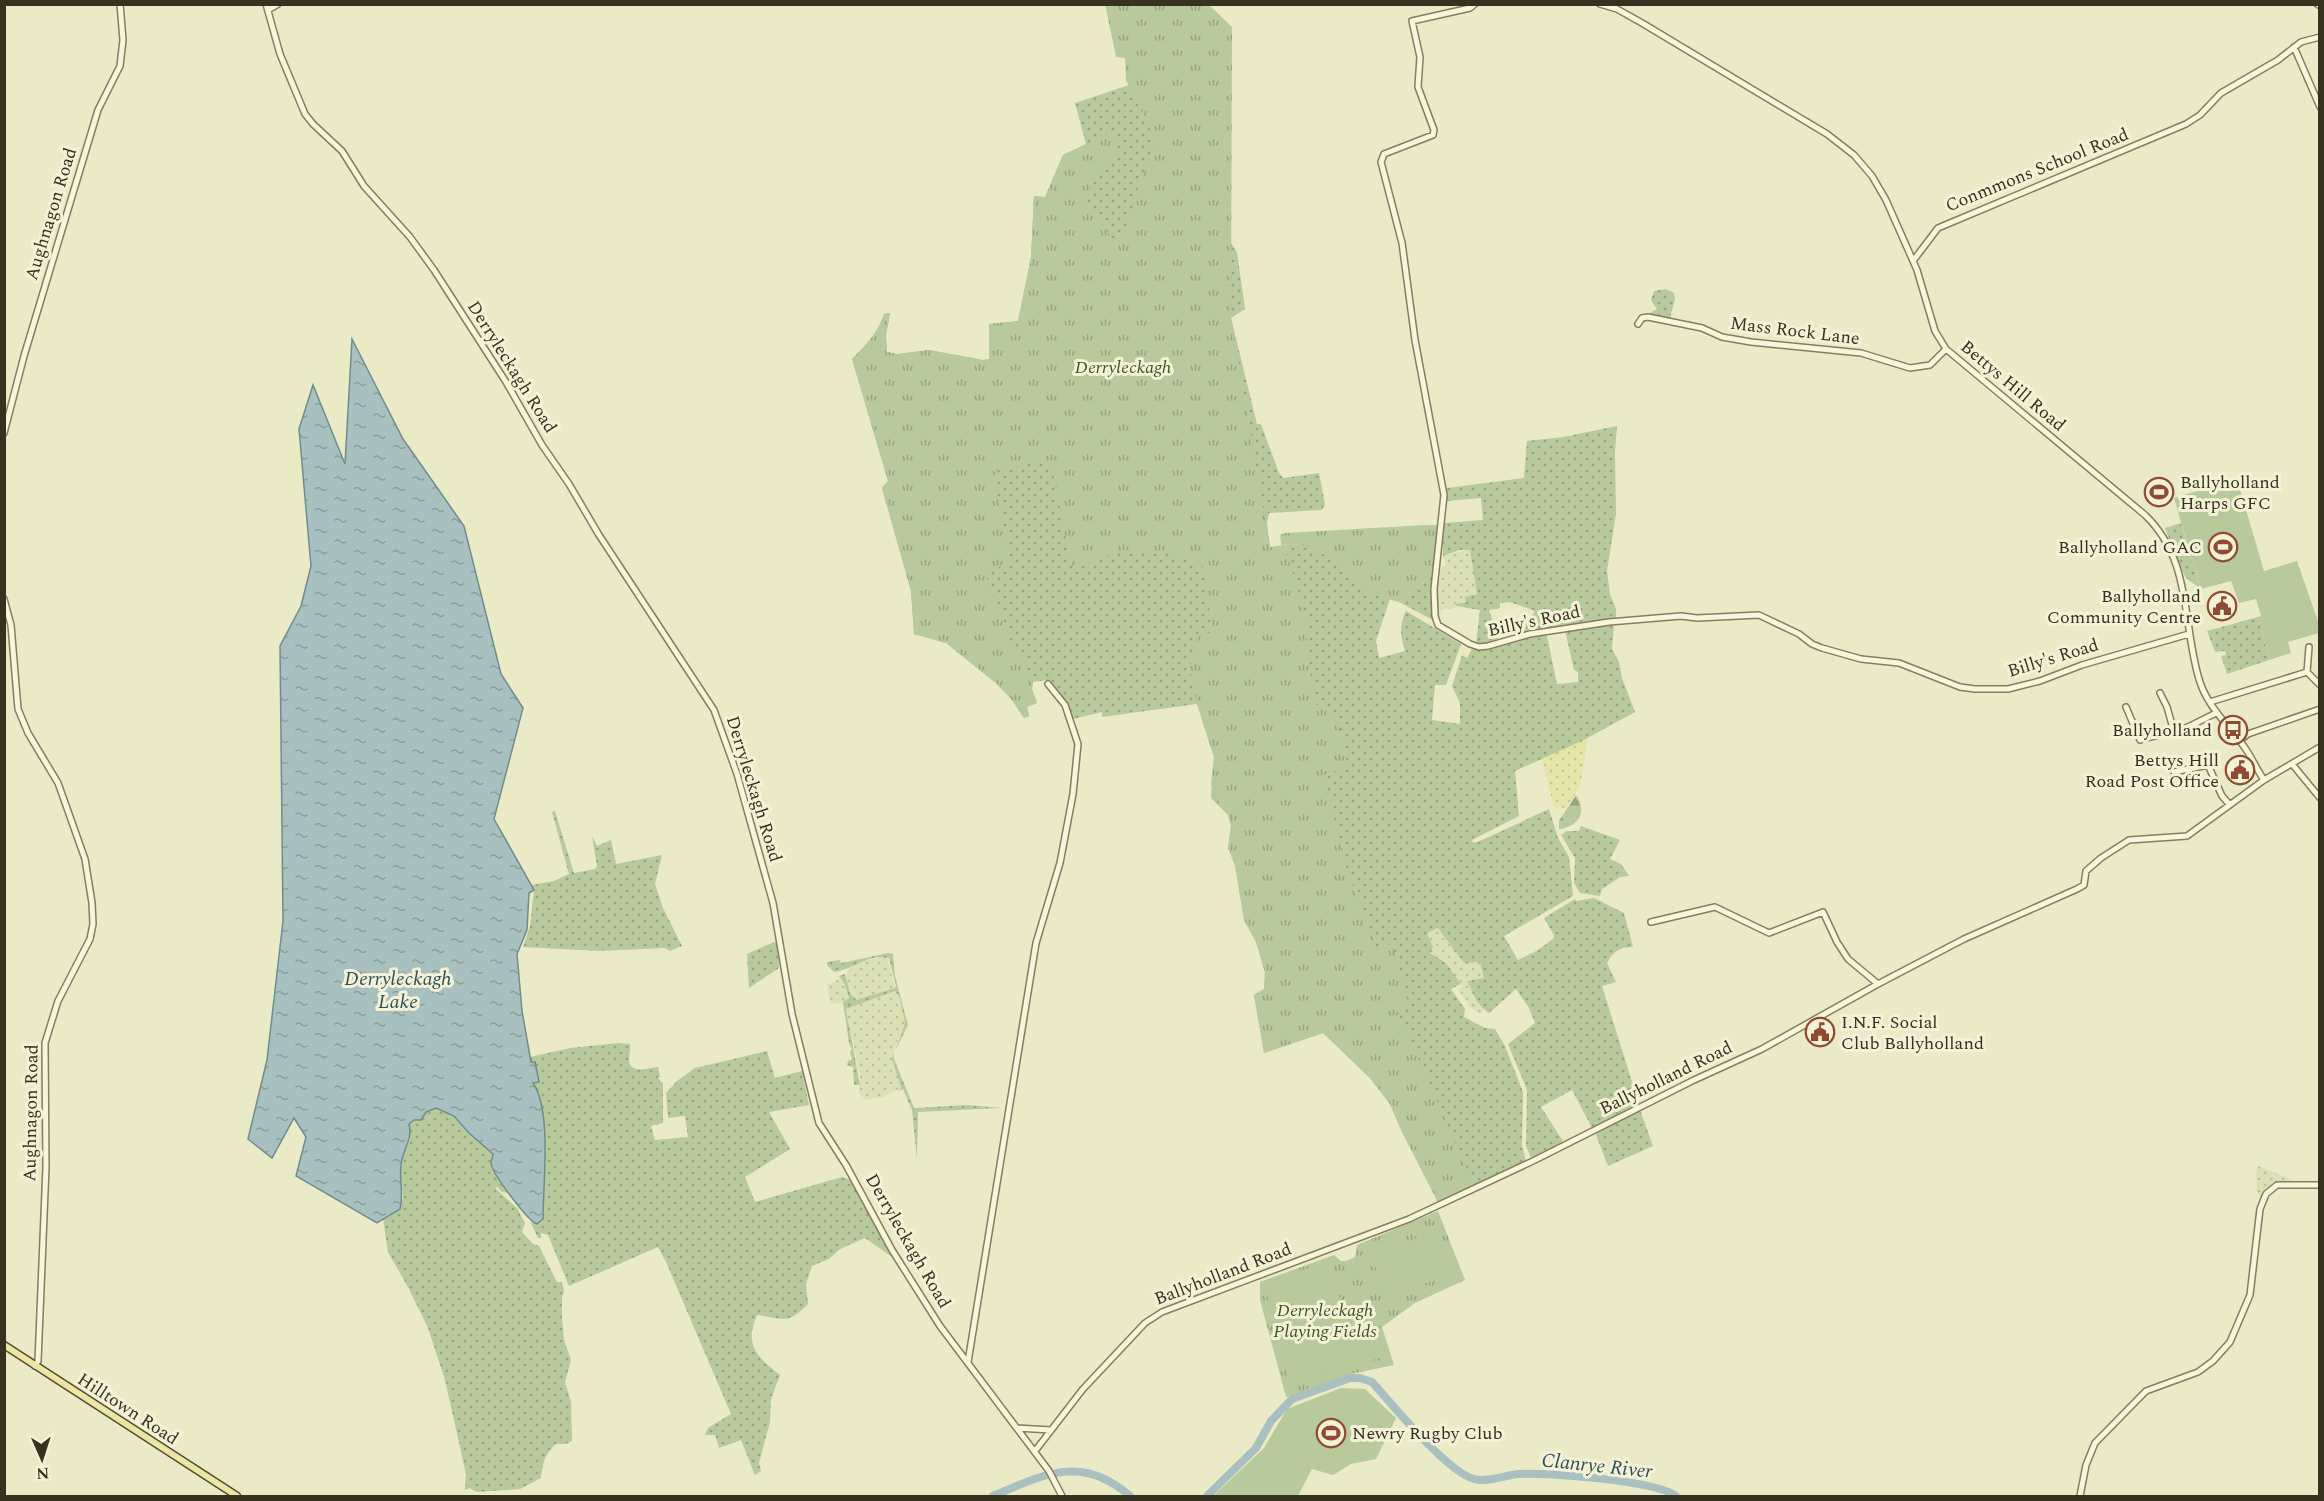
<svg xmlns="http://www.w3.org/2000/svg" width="2324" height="1501" font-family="Spectral,serif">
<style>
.farmland{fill:url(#farmland-dots)}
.grass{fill:url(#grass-dots)}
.forest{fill:url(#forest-firs)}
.sand{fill:url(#sand-dots)}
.park{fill:url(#park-tufts)}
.pitch{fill:#b8c99c}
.water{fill:url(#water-ripples);stroke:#6f8d8d;stroke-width:1.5}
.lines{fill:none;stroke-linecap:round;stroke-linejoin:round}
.river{stroke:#a8c0bf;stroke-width:8}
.minor-casing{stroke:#867d5e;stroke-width:8}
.major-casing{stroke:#544b32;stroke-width:9}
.minor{stroke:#f7f5da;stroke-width:5}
.major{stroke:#ebe7a2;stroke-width:6}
.labels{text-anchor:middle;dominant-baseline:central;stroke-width:6;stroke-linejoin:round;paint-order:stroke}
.street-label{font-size:18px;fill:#373120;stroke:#f3f2d6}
.park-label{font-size:18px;font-style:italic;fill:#3d5228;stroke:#f3f2d6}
.poi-label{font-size:18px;fill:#373120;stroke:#f3f2d6;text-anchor:end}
.water-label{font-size:20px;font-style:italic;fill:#314f56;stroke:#f3f2d6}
</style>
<defs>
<pattern id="farmland-dots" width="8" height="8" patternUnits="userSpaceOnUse" patternTransform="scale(1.5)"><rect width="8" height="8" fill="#dce0b5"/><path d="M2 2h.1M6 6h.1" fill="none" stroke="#bdc19b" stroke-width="1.8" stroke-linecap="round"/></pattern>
<pattern id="grass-dots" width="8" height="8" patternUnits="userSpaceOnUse" patternTransform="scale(1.5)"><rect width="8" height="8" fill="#b8c99c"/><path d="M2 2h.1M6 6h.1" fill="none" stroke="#96a47f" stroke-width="1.8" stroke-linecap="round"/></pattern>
<pattern id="forest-firs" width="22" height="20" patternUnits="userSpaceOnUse" patternTransform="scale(1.5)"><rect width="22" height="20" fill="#b8c99c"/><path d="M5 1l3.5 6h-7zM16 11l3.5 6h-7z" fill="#96a47f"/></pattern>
<pattern id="sand-dots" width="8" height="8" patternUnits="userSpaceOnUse" patternTransform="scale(1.5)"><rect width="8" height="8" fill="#e5e5a7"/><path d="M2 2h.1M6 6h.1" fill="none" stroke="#c5c58f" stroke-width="1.8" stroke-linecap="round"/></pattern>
<pattern id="park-tufts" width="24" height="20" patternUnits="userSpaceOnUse" patternTransform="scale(1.5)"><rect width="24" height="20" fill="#b8c99c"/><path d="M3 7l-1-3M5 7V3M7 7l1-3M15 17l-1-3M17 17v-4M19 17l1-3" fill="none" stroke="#96a47f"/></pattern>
<pattern id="water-ripples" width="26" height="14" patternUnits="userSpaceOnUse" patternTransform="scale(1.5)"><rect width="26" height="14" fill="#a8c0bf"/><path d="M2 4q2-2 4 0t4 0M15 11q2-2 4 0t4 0" fill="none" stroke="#8a9d9b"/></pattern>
</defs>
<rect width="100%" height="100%" fill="#ebeac7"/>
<path class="farmland" d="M1470,549L1477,594L1466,597V602L1456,604V608L1443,609L1439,616L1436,606L1437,581L1440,579V570L1446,565L1443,556Z
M1439,928L1464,962H1480L1485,978L1467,981L1480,1006L1484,1010L1481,1014L1467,1006L1469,1005L1458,990L1462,986L1446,963L1430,952L1427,933Z
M887,956L895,988L863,999H854L848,986L846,972L859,962Z
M839,979L844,983L849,999L841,1003L831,1004L827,985Z
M894,991L900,998L905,1023L894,1049L893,1063L901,1088L883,1097L865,1100L859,1092L860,1075L846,1009Z
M2258,1166L2293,1180L2282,1181L2269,1187L2260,1198L2257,1193L2256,1172Z"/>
<path class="grass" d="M1129,85L1231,190V243L1237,252L1245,309L1231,318L1257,424H1261L1279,473L1283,478L1319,473L1325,504L1322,510L1269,513L1267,523L1270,547L1290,544L1306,545L1310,532L1336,531L1369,592L1390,599L1376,641L1379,658L1405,651C1400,635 1399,626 1406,611L1461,644L1446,685H1435L1432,720L1460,724V703L1452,686L1462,655L1467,658L1472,649L1482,650L1539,634L1547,636L1557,684L1578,682V672L1574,670L1565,630L1614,624L1612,649L1619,662L1622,678L1635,712L1580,742L1515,771L1519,816L1472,840L1474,843L1482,840L1549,809L1558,838L1569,857L1573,896L1504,936L1518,960L1538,950L1553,939L1554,935L1544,918L1575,899L1576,901L1594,898L1624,913L1633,947C1620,947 1613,951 1607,963L1616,982L1602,986L1639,1104L1592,1128L1572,1090L1541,1107L1563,1141L1556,1147L1531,1158L1526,1146L1527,1090L1508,1044L1535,1023L1529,1008L1516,989L1489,1013C1476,1005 1473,992 1467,981L1484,978L1480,962L1464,963L1438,928L1427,933L1433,947L1430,953L1446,963L1461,984L1451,989L1465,1009L1464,1017L1485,1028L1495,1029L1505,1046L1523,1092L1522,1145L1526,1161L1438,1202L1402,1132L1390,1104L1370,1078L1323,1033L1264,1053L1254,995L1264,989L1265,972L1256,942L1244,920L1235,865L1228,848L1231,826L1228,815L1211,798L1214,757L1197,704L1102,717V712L1073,719L1070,718L1063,700L1047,680L1033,682L1032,689L1037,703L1027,707L1029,716L1024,718L1012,700L996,683L946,643L914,634L911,591L882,488L888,481L852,359C866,345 878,333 884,314L890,313L886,336L887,352L897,354L929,350L983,360L989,359V324L1018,321L1031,257L1034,196L1045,197L1063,155L1086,144L1075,103Z
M1666,289L1674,293L1675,299L1670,318L1651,316L1650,313L1657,309L1651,300L1654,291Z
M1617,426L1615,453L1616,514L1607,571L1610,594L1616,609V620L1523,635L1527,623L1535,611L1510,602L1500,603V608L1489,610L1498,638L1493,643L1476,644L1480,610L1456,606V604L1466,602L1465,597L1477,594L1470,550H1460L1443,556L1442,537L1444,523L1483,520L1481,498L1446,501L1447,488L1524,478L1527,441L1563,437Z
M2181,523L2201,589L2186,578L2169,544L2170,541L2165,528Z
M1432,575L1433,620L1399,602Z
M2258,617L2269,660L2227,674L2221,656L2226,655L2225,651L2215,652L2207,631Z
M555,811L574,873L595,869L597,866L592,836L597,846L611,840L616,864L662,855L655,884L663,908L682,946L670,951L665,948L599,951L523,947L530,926L534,890L531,885L554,881L569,874L552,812Z
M1581,826L1620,840L1610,859L1621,864L1629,876L1620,877L1602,889L1600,896L1580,893L1574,883L1575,858L1561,835L1567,831H1579Z
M774,942L778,944L779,968L749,988L747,954Z
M889,953L893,954L895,976L908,1025L894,1053V1059L914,1108L967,1105L1002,1108L918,1112L917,1159L912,1110L903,1089L898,1091L901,1088L892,1059L905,1023L900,998L895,991L846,1009L860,1085H854L853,1067L847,1065L848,1061L852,1059L850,1052L852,1049L849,1043L843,1002L849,998L844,983L839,976L845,974L850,993L856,1000L895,988L896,986L889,958C869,953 853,970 834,972L827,965V962L840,960L841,963Z
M619,1043L630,1044C631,1050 629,1054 629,1059C629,1075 649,1068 658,1067L660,1076L658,1078L663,1084V1123L651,1126L655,1140L688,1137L685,1116L668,1118L666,1093L677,1081L695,1068L767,1051L775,1078L802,1071L809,1105L769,1112L790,1149L745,1177L755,1202L842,1177L851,1180L892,1257L865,1238L840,1249L829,1259L812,1266L806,1284L808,1304C787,1325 785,1319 757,1315C744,1345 756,1356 780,1375L771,1399L770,1422L759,1463L761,1471L755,1475L741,1440L719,1448L715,1435H705L708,1428L731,1414L666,1262L658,1247L569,1286L548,1235L541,1233V1238H538L530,1221L537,1224L543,1219L544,1129L541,1101L533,1082L530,1057L570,1048Z
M436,1107L454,1116L469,1133L493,1154L499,1181L508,1193L502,1192L497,1187L495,1188L517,1208L525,1223L522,1232L533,1244L539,1246L557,1282H562L564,1291L562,1297V1317L564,1340L571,1360L565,1382L571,1402L572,1441L566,1444H556C544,1455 543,1463 541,1478L520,1489L477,1492L470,1488L465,1490L466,1474L445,1380L428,1328L409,1289L388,1252L383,1219L400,1208L403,1198L400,1163L410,1140L409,1124L414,1120H421L426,1112Z
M1640,1110L1653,1146L1608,1166L1596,1135L1599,1130Z"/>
<path class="forest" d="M1576,795C1588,812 1578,827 1559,829V821Z"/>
<path class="sand" d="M1586,739C1586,763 1582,790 1566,808L1554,807L1542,759Z"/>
<path class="park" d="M1105,4L1209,5L1232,27L1231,317L1270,547L1285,546L1308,626L1306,651L1317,705L1325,704L1343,734L1347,767L1324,775L1344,861L1377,949L1392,943L1410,1005L1397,1010L1474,1185L1438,1202L1402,1132L1390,1104L1370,1078L1323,1033L1264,1053L1254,995L1264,989L1265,972L1256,942L1244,920L1235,865L1228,848L1231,826L1228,815L1216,802L1211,784L1214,757L1197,704L1190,671L1191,658L1197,635L1213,632L1202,564L1167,553L1123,550L1072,568L1050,459L997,471L995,485L1011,560L986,575L1015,654H1023L1028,676L1033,682L1032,689L1037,703L1027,707L1029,716L1024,718L1012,700L996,683L946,643L914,634L911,591L882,488L888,481L852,359C866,345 878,333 884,314L890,313L886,336L887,352L897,354L929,350L983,360L989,359V324L1018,321L1031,257L1034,196L1045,197L1063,155L1112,132L1119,138L1115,155L1096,172L1086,203L1113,239L1126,227L1137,193L1139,182L1149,163L1156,141L1126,80L1125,58L1116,57Z
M1425,525H1438L1432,575L1399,602C1389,599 1376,597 1368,591C1337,571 1323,539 1281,545L1280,535L1285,533Z
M1438,1211L1465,1280L1415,1303L1382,1327L1394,1365L1351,1374L1286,1397L1260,1300V1282L1334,1255L1341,1261H1346L1355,1257L1357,1245Z"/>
<path class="pitch" d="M2237,479L2264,571L2297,561L2319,624V633L2288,642L2291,653L2269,660L2258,617L2261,616L2256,599L2239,603L2231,581L2201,589L2174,498Z
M1440,1230L1455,1272L1386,1298L1371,1254Z
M1328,1262L1341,1302L1276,1323L1263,1283Z
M1368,1301L1386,1356L1291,1386L1274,1333Z
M1341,1388L1365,1389L1396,1418L1376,1459L1351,1464L1333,1475L1312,1469L1298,1496H1213L1264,1448L1287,1409Z"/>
<path class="water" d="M352,339L403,439L464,526L501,674L523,708L494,819L534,890L529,893L527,930L517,954L522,1011L531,1062H535L539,1082L533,1083C552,1111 543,1183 543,1219L537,1224C528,1221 492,1174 491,1163C491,1160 493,1157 493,1154L469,1133L454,1116L436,1108L426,1112L421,1120H414L409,1124C413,1140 402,1151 401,1165C399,1180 404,1194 400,1209L377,1223L296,1176L306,1137L294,1118L272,1158L248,1139L267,1060L283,921L280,646L301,606L311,566L299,429L313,385L345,464Z"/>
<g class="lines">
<path class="river" d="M993,1496C1045,1474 1082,1454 1130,1496
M1207,1496L1256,1448L1271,1421L1292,1399L1350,1378H1360L1372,1382C1393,1405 1447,1472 1474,1479C1487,1483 1505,1475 1519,1474C1546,1472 1658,1481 1676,1496"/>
<g class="minor-casing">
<path id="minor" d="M266,4L280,54L305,114L313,124L342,151L364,186L410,237L434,270L506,382L542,445L569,484L599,535L714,710L737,774L773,903L792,1014L819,1123L846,1165L892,1250L940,1326L1049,1471L1062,1496
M1475,4L1470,8L1412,21L1420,57L1418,87L1434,130L1433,135L1384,154L1381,162L1402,243L1415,340L1444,495L1434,589L1435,616L1438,625L1470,644L1479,647L1488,646L1530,634L1609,622L1681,616L1697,618L1759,615L1799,634L1812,644L1822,648L1861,659L1899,663L1960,687L1975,689H2008L2040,681L2082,665L2189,634
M1600,4L1617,9L1642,23L1827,134L1854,155L1872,176L1886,200L1917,270L1935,331L1946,349L2145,515C2192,560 2182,622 2199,679C2207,707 2229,725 2245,748C2252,758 2257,770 2264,780
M2317,4L2320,6
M268,10L278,4
M2294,47L2320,107
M1913,261L1938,228L2186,124L2200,115L2221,93L2278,60L2301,42L2320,37
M1638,324L1642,318L1648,317L1702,328L1722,337L1751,342L1861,353L1910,368L1930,365L1946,349
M4,433L24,356L98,110L120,66L123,40L120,4
M4,599L11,625L18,709L28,733L58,783L63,797L85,859L92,903L93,924L90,939L58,1001L45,1043L46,1167L38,1361L35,1366
M2309,647L2307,672L2320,685
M2160,693L2167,707L2174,732
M2210,702L2307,672
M2126,707L2140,740L2188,727L2216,713
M2239,741L2248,734L2320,709
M2292,764L2320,798
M2189,769L2191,778
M2174,772L2208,765L2222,796L2230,805
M1651,922L1715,907L1769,933L1823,912L1837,942L1848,959L1878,984
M968,1362L1036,943L1060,863L1073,794L1078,744L1065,705L1048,684
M1017,1428L1051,1430
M1035,1451L1083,1389L1145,1323L1162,1312L1409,1219L1535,1160L1694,1080L1762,1049L1878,984L1964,939L2077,889L2084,885L2086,871L2101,858L2129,840L2187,836L2264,780L2320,747
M2080,1496L2086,1465L2095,1443L2146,1391L2198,1372L2213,1361L2230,1342L2250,1295L2260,1209L2266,1194L2277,1185H2320"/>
</g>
<g class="major-casing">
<path id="major" d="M4,1345L237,1496"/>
</g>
<use href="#minor" class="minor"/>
<use href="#major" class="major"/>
</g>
<defs>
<g id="stadium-ring" transform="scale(1.5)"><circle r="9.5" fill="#f3f2d6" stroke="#914a32" stroke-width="1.5"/><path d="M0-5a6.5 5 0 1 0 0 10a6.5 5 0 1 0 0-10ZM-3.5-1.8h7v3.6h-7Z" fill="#914a32"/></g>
<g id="civic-ring" transform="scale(1.5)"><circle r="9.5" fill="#f3f2d6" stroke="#914a32" stroke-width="1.5"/><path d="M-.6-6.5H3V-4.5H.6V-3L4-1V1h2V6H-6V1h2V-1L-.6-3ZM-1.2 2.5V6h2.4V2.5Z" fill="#914a32"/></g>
<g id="bus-ring" transform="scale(1.5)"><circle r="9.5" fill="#f3f2d6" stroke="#914a32" stroke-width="1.5"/><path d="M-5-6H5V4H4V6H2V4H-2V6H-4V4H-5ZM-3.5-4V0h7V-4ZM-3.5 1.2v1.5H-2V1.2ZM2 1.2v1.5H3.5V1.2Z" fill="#914a32"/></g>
</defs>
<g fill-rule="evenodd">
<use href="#stadium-ring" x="2159" y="492"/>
<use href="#stadium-ring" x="2223" y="547"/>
<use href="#civic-ring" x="2222" y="606"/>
<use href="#bus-ring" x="2233" y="730"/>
<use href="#civic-ring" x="2240" y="770"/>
<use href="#civic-ring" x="1820" y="1032"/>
<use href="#stadium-ring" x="1331" y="1433"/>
</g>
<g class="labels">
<g class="street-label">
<text transform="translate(2037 170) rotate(-22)">Conmmons School Road</text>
<text transform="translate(51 214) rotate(-73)">Aughnagon Road</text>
<text transform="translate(1795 331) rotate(7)">Mass Rock Lane</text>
<text transform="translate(512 367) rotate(58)">Derryleckagh Road</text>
<text transform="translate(2013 386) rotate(40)">Bettys Hill Road</text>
<text transform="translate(1534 621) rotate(-12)">Billy's Road</text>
<text transform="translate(2053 658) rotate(-17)">Billy's Road</text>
<text transform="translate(754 789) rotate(73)">Derryleckagh Road</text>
<text transform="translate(1666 1078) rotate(-26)">Ballyholland Road</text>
<text transform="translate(31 1113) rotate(-89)">Aughnagon Road</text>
<text transform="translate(908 1241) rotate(60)">Derryleckagh Road</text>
<text transform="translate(1223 1274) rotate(-21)">Ballyholland Road</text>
<text transform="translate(128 1409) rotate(33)">Hilltown Road</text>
</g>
<g class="park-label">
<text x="1123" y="367">Derryleckagh</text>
<text x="1325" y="1310">Derryleckagh<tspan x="1325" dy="21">Playing Fields</tspan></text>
</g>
<g class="poi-label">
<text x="2180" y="482" text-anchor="start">Ballyholland<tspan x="2180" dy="21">Harps GFC</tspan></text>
<text x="2202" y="547">Ballyholland GAC</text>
<text x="2201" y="596">Ballyholland<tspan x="2201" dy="21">Community Centre</tspan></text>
<text x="2212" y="730">Ballyholland</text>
<text x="2219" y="760">Bettys Hill<tspan x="2219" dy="21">Road Post Office</tspan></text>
<text x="1841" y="1022" text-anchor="start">I.N.F. Social<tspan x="1841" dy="21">Club Ballyholland</tspan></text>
<text x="1352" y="1433" text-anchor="start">Newry Rugby Club</text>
</g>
<g class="water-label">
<text x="398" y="979">Derryleckagh<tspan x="398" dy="23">Lake</tspan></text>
<text transform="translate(1597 1466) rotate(6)">Clanrye River</text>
</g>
</g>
<rect width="2324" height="1501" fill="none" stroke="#373120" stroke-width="12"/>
<g transform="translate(42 1459) rotate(177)" stroke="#f3f2d6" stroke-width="4.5" paint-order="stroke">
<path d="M0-4.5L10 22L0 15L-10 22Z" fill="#373120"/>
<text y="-9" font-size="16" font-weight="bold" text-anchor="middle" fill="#373120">N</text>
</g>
</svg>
